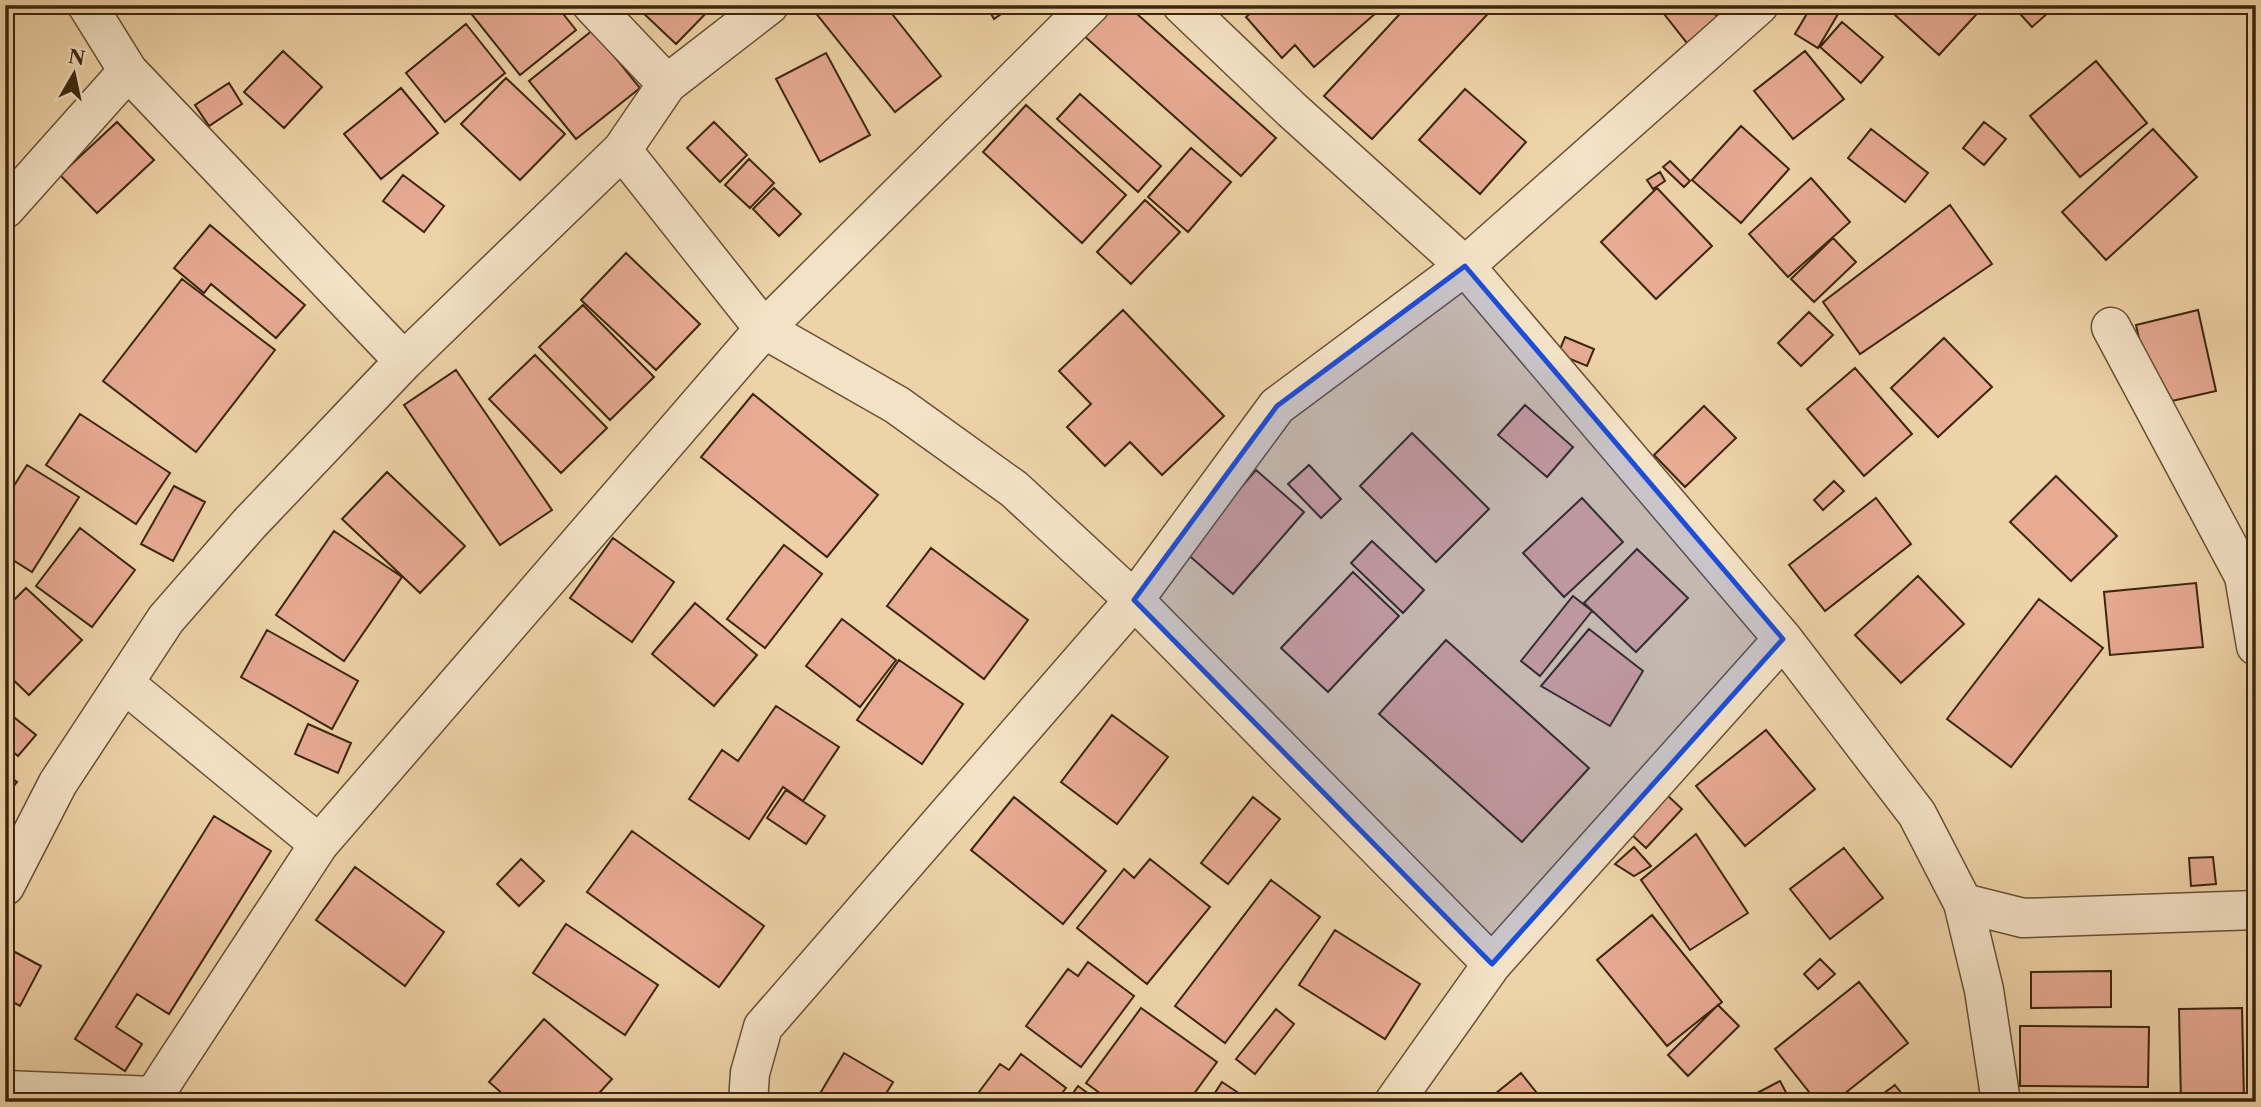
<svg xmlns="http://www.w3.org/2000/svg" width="2261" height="1107" font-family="'Libre Caslon Text',serif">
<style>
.building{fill:#e7aa93;stroke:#3b260d;stroke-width:2}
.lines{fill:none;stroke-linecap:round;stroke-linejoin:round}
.minor-casing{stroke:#685134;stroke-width:41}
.minor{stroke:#f4e2c6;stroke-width:38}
.marked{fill:#1d4ed8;fill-opacity:0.2;stroke:#1d4ed8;stroke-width:5;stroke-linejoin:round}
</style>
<rect width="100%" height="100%" fill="#eed3a8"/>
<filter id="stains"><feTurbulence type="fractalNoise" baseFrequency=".00286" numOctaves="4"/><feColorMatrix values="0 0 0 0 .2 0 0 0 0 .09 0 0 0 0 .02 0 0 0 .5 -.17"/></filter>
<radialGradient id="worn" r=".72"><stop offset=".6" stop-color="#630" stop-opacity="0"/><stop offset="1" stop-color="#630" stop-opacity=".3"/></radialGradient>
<path class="building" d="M478,5H556L576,30L520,75L470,12Z
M646,5H714L676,44L641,11Z
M823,5H885L941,76L895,112L815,12Z
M986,5H1014L994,19Z
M1109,5H1127L1276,138L1241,176L1082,34Z
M1260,5H1383L1384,6L1314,67L1295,45L1282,58L1246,17Z
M1408,5H1496L1372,139L1324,96Z
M1657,5H1708L1718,18L1687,43Z
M1812,5H1824L1838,14L1818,48L1795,34Z
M1884,5H1985L1939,55Z
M2012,5H2057L2032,27Z
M1842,22L1883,57L1861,83L1820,47Z
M466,24L505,73L445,122L406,73Z
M593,30L640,88L576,139L529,81Z
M283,51L322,87L284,128L244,92Z
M1805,51L1844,99L1793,139L1754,91Z
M826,53L870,135L820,162L776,79Z
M2096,61L2147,123L2080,177L2030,116Z
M506,78L565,134L520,180L461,124Z
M229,83L242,104L209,126L195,105Z
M401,88L438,133L381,179L344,134Z
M1465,89L1526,142L1480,194L1419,140Z
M1080,94L1161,166L1138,192L1057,119Z
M1026,105L1126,195L1082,243L983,152Z
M117,122L154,160L97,213L60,175Z
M714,122L747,155L720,182L687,148Z
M1984,122L2006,139L1984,165L1963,148Z
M1741,126L1789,169L1741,223L1692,180Z
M1871,129L1928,173L1905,202L1848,158Z
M2153,129L2197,177L2106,260L2062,212Z
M1191,148L1231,182L1188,232L1148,197Z
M749,159L774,183L750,208L725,185Z
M1670,161L1690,181L1684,187L1663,167Z
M1660,172L1665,181L1653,189L1647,180Z
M403,175L444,206L424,232L383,201Z
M1811,178L1850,222L1788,277L1749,234Z
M774,188L801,214L779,236L753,209Z
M1657,188L1712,246L1656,299L1601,242Z
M1145,200L1180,232L1131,284L1097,252Z
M1950,205L1992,264L1860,354L1823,302Z
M210,225L305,305L276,338L211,284L204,293L174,268Z
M1833,238L1856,262L1814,302L1791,279Z
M626,253L700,324L656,370L581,300Z
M182,279L275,350L196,452L103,381Z
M583,305L654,377L610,420L539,347Z
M1123,310L1224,416L1162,475L1130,442L1105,466L1067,427L1091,404L1059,371Z
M2198,310L2216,391L2154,405L2136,325Z
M1809,312L1833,335L1801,366L1778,343Z
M1565,337L1594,349L1587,366L1558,354Z
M1944,338L1992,387L1938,437L1891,388Z
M535,355L607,428L561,473L489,399Z
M1855,368L1912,434L1864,476L1807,409Z
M456,370L552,510L500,545L404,405Z
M753,394L878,495L827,557L701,457Z
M1525,405L1573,447L1547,477L1498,435Z
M1704,406L1736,438L1685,487L1654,455Z
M80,414L170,473L136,524L46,465Z
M1412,433L1489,509L1436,562L1360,486Z
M27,465L79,497L32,572L5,555V500Z
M1309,465L1341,499L1321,518L1288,484Z
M1256,470L1304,512L1233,594L1185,552Z
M387,472L465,546L420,593L342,519Z
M2056,476L2117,536L2071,581L2010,522Z
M1834,481L1844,491L1823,510L1814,500Z
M174,486L205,502L173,561L141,544Z
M1582,498L1623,542L1564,597L1523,553Z
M1876,498L1911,544L1825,611L1789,565Z
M80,528L135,570L92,627L36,586Z
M334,531L402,577L344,661L276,615Z
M613,538L674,582L632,642L570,598Z
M1372,541L1424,590L1403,613L1351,563Z
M784,545L822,574L765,648L727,619Z
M931,548L1028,620L984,679L887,606Z
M1637,549L1688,598L1636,652L1584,603Z
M1353,572L1399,616L1328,692L1281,648Z
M1918,576L1964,624L1901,683L1855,635Z
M2196,583L2203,647L2110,655L2104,592Z
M26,588L82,640L29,695L5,672V609Z
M1573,596L1592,611L1540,676L1521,661Z
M2039,599L2103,648L2011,767L1947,719Z
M695,603L757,655L714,706L652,654Z
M842,619L896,660L860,707L806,666Z
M1589,629L1643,671L1610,726L1541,686Z
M267,630L358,681L332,729L241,677Z
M1446,640L1589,768L1522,842L1379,714Z
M899,660L963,704L922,764L857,720Z
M776,706L839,747L803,801L783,787L749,839L689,799L722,750L738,761Z
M5,710L36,735L18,756L5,745Z
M1112,715L1168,757L1117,824L1061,782Z
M308,724L351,743L338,773L295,754Z
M1766,730L1815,789L1745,846L1696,786Z
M5,773L17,782L5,797Z
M786,790L825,816L806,844L767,818Z
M1667,795L1682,809L1646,848L1632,835Z
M1014,797L1106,871L1063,924L971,850Z
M1253,797L1280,819L1228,884L1201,863Z
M214,816L271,851L169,1014L137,994L116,1027L142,1044L125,1071L75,1039Z
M632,831L764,926L719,987L587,892Z
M1696,834L1748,913L1690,950L1641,880Z
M1634,847L1651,866L1634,876L1615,864Z
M1844,848L1883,898L1830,939L1790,889Z
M2213,857L2216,884L2191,886L2189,858Z
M521,859L544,881L519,906L497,884Z
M1150,859L1210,907L1147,984L1077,928L1124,869L1134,878Z
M355,867L444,932L405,986L316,920Z
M1271,880L1320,917L1225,1043L1175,1006Z
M1652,915L1722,1002L1667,1046L1597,960Z
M566,924L658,985L625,1035L533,973Z
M1335,930L1420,984L1385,1039L1299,985Z
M15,952L41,966L20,1006L5,998V970Z
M1820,959L1835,974L1818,989L1804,974Z
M1088,962L1134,996L1081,1067L1026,1026L1068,969L1078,976Z
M2111,971V1007L2031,1008V972Z
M1859,982L1908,1043L1834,1102H1817L1775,1049Z
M1718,1005L1739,1026L1688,1076L1668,1055Z
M1141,1008L1217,1062L1188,1102H1112L1086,1083Z
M2242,1008L2244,1102H2181L2179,1009Z
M1276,1009L1294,1024L1255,1074L1236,1059Z
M544,1019L612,1079L591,1102H512L489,1082Z
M2020,1026L2149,1027L2148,1087L2020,1086Z
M844,1053L893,1082L881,1102H815Z
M1021,1054L1066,1088L1055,1102L973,1100L1000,1064L1009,1070Z
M1521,1073L1544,1102H1485Z
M1780,1081L1791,1102H1740Z
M1222,1082L1252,1102H1209Z
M1895,1085L1908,1102H1872Z
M1078,1086L1100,1102H1067Z"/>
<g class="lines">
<g class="minor-casing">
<path id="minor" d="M87,5L128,71L404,361
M592,5L667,84
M1182,5L1292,110L1465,266L1783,639L1917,814L1963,903L1984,990L2001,1102
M622,150L764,329L897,405L1014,489L1134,600L1492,964
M5,209L128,71
M2111,327L2244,576L2256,646
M125,684L319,844
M5,886L58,783L166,619L249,524L404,361L622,150L667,84L769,5
M1963,903L2023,918L2256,910
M5,1090L154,1096
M154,1102V1096L168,1074L319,844L764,329L1090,5
M748,1102L750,1073L763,1027L1134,600L1277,406L1465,266L1759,5
M1394,1102L1492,964L1783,639"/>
</g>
<use href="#minor" class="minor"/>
</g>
<path class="marked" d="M1465,266L1783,639L1492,964L1134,600L1277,406Z"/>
<rect width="2261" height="1107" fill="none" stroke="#eed3a8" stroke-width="28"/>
<rect x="7" y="7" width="2247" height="1093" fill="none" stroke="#3b260d" stroke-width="3.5"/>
<rect x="14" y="14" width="2233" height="1079" fill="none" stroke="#3b260d" stroke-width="2"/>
<g transform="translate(74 74) rotate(9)" stroke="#f4e2c6" stroke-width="5" paint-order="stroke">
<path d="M0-5L12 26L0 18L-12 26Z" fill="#3b260d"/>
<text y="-10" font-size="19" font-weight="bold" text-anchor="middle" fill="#3b260d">N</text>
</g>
<rect width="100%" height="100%" filter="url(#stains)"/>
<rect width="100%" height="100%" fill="url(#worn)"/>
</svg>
